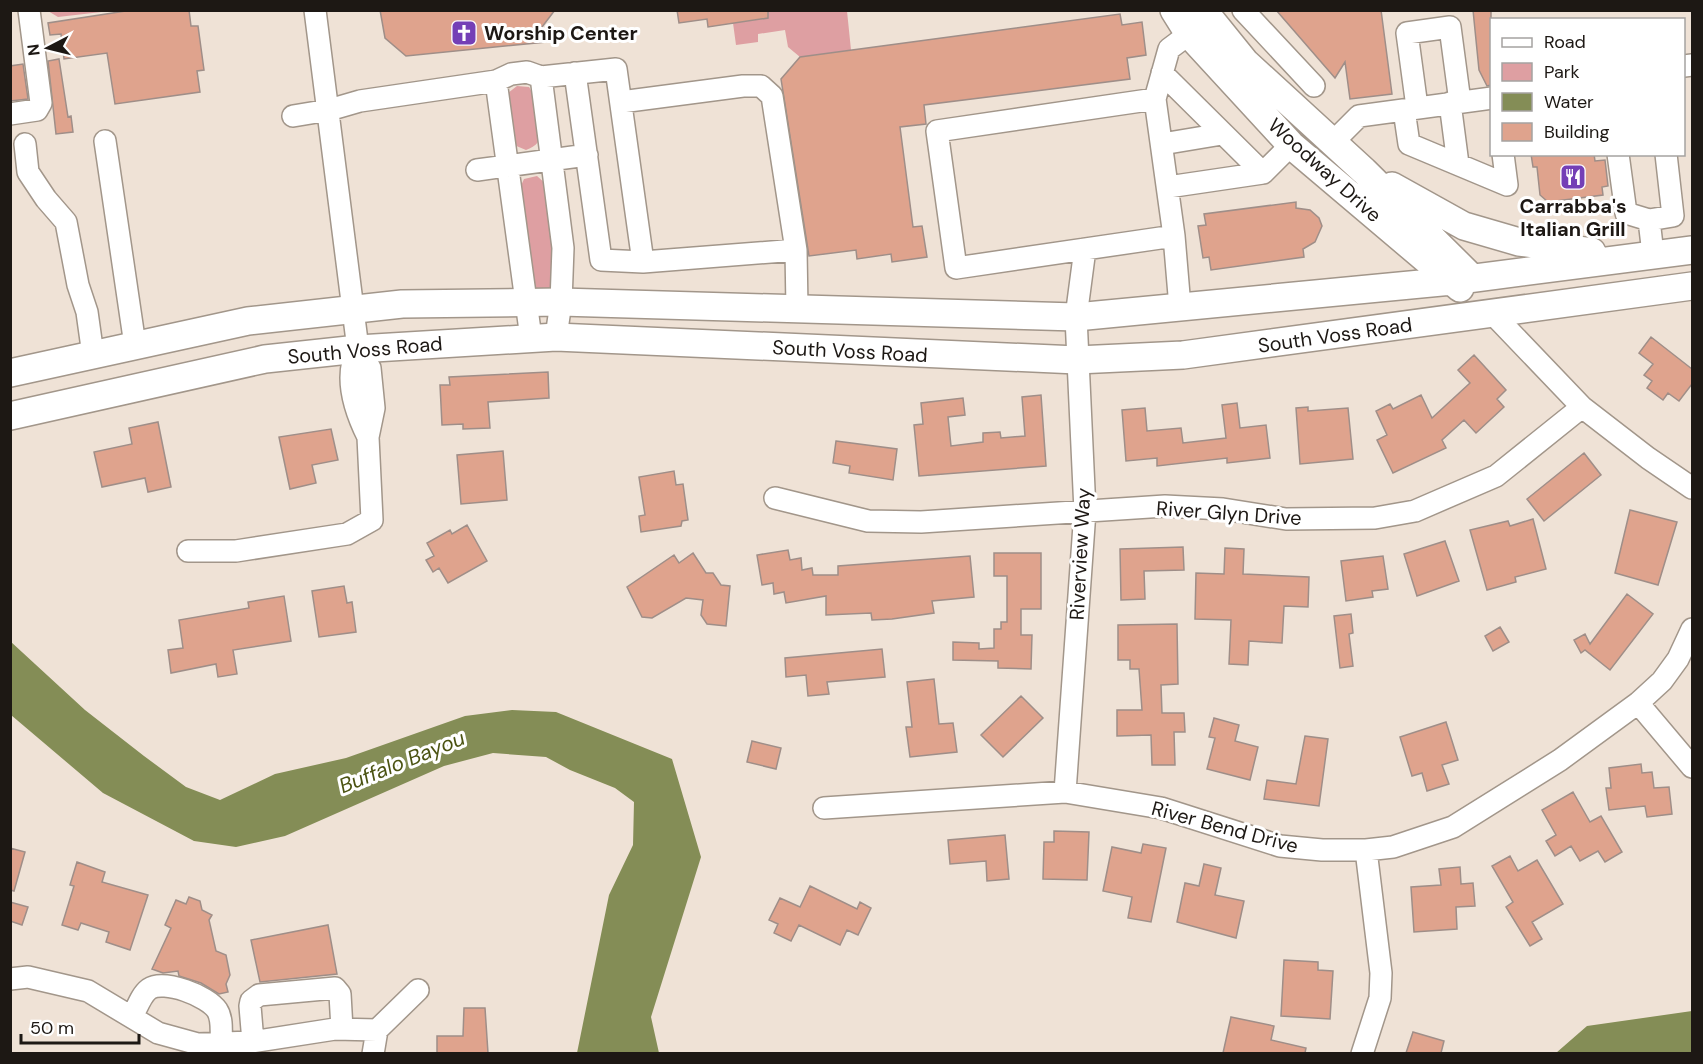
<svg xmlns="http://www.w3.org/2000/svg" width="1703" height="1064" font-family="'DM Sans',sans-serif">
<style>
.green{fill:#de9fa2}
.water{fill:#848d56}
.building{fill:#dfa38d;stroke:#9f8e88;stroke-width:1.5}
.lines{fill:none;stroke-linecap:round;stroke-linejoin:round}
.minor-casing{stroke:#a2968a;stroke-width:24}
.major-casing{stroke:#a2968a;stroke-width:30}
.minor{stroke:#fff;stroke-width:21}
.major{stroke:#fff;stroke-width:27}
.labels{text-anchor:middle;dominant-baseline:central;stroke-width:6;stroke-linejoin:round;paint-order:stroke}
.poi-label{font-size:20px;font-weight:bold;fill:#1d1814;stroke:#fff;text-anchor:start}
.street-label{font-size:20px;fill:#1d1814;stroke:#fff}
.water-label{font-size:21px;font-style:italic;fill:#4b5312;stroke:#fff}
</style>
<rect width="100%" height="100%" fill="#efe2d6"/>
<path class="green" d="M776,10L847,11L851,50L800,57L788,47L785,30L758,34V42L736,45L733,23L761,19L760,12Z
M48,11H110L58,17Z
M517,86L529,87C536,97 544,132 538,142C535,146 531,148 526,150L514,145L508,93Z
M537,176L547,185L555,244L552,291L535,290L519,190L524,179Z"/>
<path class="water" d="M10,641L85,710L144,756L186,787L220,800L275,774L346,758L465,716L512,710L556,712L672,759L701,857L651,1017L659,1053H577L609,895L633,845L634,802L615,788L570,770L546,757L493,753L444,766L285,836L236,847L194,841L103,793L11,715Z
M1692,1011V1053H1556L1587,1026Z"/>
<path class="building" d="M132,10H189L191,26H198L204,70L197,71L200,92L115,104L107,53L64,59L61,34L50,35L48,23Z
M380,10H555L542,27L546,42L406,56L385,38Z
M677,10H768V18L708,27L707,19L679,23Z
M1276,10H1381L1392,94L1350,99L1345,62L1335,78Z
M1473,10H1491V85L1487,86L1479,70Z
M1120,14L1122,25L1142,22L1146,55L1127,58L1130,79L924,105L926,124L900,127L913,227L922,226L927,257L892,262L891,254L857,259L856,250L809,256L781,79L800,57Z
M59,59L68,117L71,116L73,132L56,134L48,61Z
M23,64L28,99L10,101V66Z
M1531,154H1594L1595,161L1605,160L1608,186L1602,187L1603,195L1548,202L1540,195L1537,167H1533Z
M1296,202V208L1310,210L1319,218L1322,226L1315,242L1303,249L1304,257L1211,270L1209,257L1203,258L1198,226L1206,225L1204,214Z
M1651,337L1692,369V384L1679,401L1668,393L1663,400L1647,388L1652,381L1644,375L1653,364L1639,353Z
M1474,355L1506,390L1497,399L1504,407L1476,433L1464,420L1442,440L1446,448L1393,473L1377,440L1387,435L1376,411L1390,404L1393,409L1421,395L1432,418L1470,383L1458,370Z
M548,372L549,398L488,402L490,428L463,429V424L442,425L440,385H450L449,377Z
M1041,395L1046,466L919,476L914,425L923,424L921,403L963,398L965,415L948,417L951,446L983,442V433L1000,432L1001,438L1025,436L1022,397Z
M1237,403L1240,428L1266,425L1270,458L1227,463V458L1157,466V458L1126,461L1122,410L1145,408L1147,431L1181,428L1183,443L1226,438L1222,405Z
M1308,407V411L1348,408L1353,459L1300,464L1296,408Z
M158,422L171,487L148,492L145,478L102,487L94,452L132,444L129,428Z
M331,429L338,460L312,465L316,483L290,489L279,437Z
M836,441L897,449L893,480L849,473L850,466L833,463Z
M503,451L507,500L461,504L457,455Z
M1584,453L1601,475L1544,521L1527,499Z
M674,471L676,485L683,484L688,520L682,521L681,526L641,532L639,516L645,515L639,477Z
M1630,510L1677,522L1658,585L1615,573Z
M1533,519L1546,569L1515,577L1516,582L1487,590L1470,530L1508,521L1510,526Z
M467,525L487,561L448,583L439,568L433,572L426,560L434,556L427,543L450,530L452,534Z
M1445,541L1459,581L1417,596L1404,554Z
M1183,547L1184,570L1144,571L1145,599L1121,600L1120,549Z
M1225,548L1244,549L1243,574L1309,577L1308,607L1284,606L1282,643L1249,641L1248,665L1229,664L1231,620L1195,619L1196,573L1224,574Z
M788,550L790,560L801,558L802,570L812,568L813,575H838V566L970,556L974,597L932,601L934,613L892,619L872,620L871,613L826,615V596L786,603L784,592L774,594L773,583L762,585L757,555Z
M693,553L706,573H713L721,585L730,586L726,626L707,624L701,615L703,600L686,598L652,618L642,617L627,587L674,555L679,563Z
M994,553H1041V609H1021V635H1032L1031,669L998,668V661L953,660V642L979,643V649L994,648V629H1001V622H1007V576H994Z
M1383,556L1388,589L1372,591L1373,597L1346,601L1341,561Z
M344,586L347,603L352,602L356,632L319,637L312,591Z
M1627,594L1653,614L1610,670L1585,650L1581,653L1574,640L1585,634L1590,644Z
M284,596L291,641L233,650L237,674L218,677L216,664L171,673L168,650L183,648L179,620L249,608L248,602Z
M1351,614L1353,633L1349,634L1353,666L1340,668L1334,616Z
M1177,624L1178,684L1161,685L1162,713H1184L1185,732H1174L1175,765H1152L1151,735L1117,736V710H1142L1139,669H1130V660H1118V625Z
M1500,627L1509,642L1493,651L1485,636Z
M882,649L885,677L827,682L829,694L808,696L806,675L786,677L785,658Z
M934,679L939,724L953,723L957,752L910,757L906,727H912L907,682Z
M1021,696L1043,718L1003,757L981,735Z
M1214,718L1239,725L1235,741L1258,747L1250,780L1207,769L1215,738L1209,737Z
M1446,722L1458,760L1442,765L1449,784L1427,791L1422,773L1412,776L1400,737Z
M1305,736L1328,739L1319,806L1264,799L1267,780L1296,784Z
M752,741L781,748L776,769L747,762Z
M1641,764L1642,773L1652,772L1654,788L1669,787L1672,814L1647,817L1645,806L1609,810L1606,788H1611L1609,768Z
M1573,792L1590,822L1601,816L1622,852L1605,862L1598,851L1580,861L1571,846L1555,856L1546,841L1556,835L1542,810Z
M1054,831L1089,832L1087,880L1043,879L1044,842H1054Z
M1005,835L1009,879L987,881L986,861L950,864L948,840Z
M1143,844L1166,848L1151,922L1128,918L1132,897L1103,891L1112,847L1141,853Z
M10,848L25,852L14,891L10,890Z
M1510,856L1518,871L1537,860L1563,904L1532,922L1542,939L1530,946L1506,907L1513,902L1492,866Z
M77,862L105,872L102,882L148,895L130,950L106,942L109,932L81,923L78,930L62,925L74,886L70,885Z
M1204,864L1221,868L1215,895L1244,901L1236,938L1177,922L1185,883L1199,886Z
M1460,867L1461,884L1473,883L1475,906L1456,907L1457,929L1414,932L1411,887L1441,885L1439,869Z
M810,886L857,909L860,902L871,908L858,935L847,930L840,945L799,925L791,941L774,933L778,924L769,920L780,898L800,907Z
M189,897L200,901L202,910L212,915L209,920L216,951L226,955L230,975L226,984L228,992L219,994L201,983L179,976L178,971L163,973L152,969L171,928L165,925L176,900L186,904Z
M10,902L28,907L22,925L10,921Z
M328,925L337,974L260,982L251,940Z
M1284,960L1318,962V970L1333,971L1330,1019L1281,1016Z
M464,1008H485L488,1053H437V1036H463Z
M1231,1017L1274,1026L1271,1040L1306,1048L1305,1053H1223Z
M1413,1032L1444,1041L1441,1053H1406Z"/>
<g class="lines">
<g class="minor-casing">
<path id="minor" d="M1243,10L1314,86
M1684,66L1692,65
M575,73L601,260L643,262L796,250
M1162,73L1263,173
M541,77L563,248L561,302L556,337
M496,81L531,338
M1155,99L937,131L956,268L1174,236
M621,102L743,86H761L772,96L796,250L797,308
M1450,103L1458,164
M1417,107L1407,33L1450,27L1460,102
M1404,110L1409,144L1507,185L1503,154
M10,114L37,110L41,103L29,10
M293,116L329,110L360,101L496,81L511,74L527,72L541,77L616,69L643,262
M105,141L135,345
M1332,143L1359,116L1492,98
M25,144L28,172L46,199L66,222L78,285L87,312L93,355
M1162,144L1222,134
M1618,154L1626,213L1649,220L1673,216L1666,154
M477,170L587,155
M1168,187L1263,173L1291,145
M1649,220L1653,254
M1180,307L1174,236L1155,99L1169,49L1189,34
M1492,313L1582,407L1648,458L1692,488
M358,349C343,376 355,411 368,437
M775,498L868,521L921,522L1165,506L1223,509L1286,519L1375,518L1415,511L1496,476L1582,407
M188,551H236L347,534L372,520L368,437L374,408L370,368L358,349L315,10
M1638,703L1692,767
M1065,792L1085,511L1076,317L1085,249
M824,808L1065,792L1161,808L1280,846L1322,850H1366L1393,847L1453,827L1560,760L1638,703L1662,681L1678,659L1692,629
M10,979L28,977L88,991L158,1033L198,1044L251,1042L335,1029L377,1030
M132,1017C137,1008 141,995 149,989C164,979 208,996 217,1010C223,1019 221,1033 221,1043
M253,1042L250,1006L251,1001L259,995L335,988L340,994L342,1029
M373,1054L377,1030L418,990
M1362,1054L1380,998L1381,973L1366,850"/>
</g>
<g class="major-casing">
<path id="major" d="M1174,10L1189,34L1291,145L1460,288
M1203,10L1245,62L1364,171L1468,274
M1392,186L1464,226L1519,242L1592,252
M10,373L248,321L402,304L561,302L1076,317L1452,281L1692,250
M10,416L265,359L358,349L556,337L1077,360L1183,355L1692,286"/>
</g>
<use href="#minor" class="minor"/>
<use href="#major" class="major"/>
</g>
<defs>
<g id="church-square" transform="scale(1.35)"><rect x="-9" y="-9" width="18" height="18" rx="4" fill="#743fb6" stroke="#fff"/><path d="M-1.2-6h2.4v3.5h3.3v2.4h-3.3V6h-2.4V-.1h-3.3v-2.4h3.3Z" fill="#fff"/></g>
<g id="restaurant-square" transform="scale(1.35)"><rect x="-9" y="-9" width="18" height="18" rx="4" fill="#743fb6" stroke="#fff"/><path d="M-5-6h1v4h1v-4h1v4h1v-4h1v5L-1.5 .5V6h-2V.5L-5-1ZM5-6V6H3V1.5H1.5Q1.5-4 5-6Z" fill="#fff"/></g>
</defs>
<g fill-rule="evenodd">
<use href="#church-square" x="464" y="33"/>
<use href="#restaurant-square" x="1573" y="177"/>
</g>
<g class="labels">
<g class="poi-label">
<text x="484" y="33">Worship Center</text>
<text x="1573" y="206" text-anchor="middle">Carrabba's<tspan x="1573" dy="23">Italian Grill</tspan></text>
</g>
<g class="street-label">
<text transform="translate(1325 170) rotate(42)">Woodway Drive</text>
<text transform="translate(1335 335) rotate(-8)">South Voss Road</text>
<text transform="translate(365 350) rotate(-5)">South Voss Road</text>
<text transform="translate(850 351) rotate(3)">South Voss Road</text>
<text transform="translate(1229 513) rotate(4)">River Glyn Drive</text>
<text transform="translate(1080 554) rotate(-87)">Riverview Way</text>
<text transform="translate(1225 827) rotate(15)">River Bend Drive</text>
</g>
<g class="water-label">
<text transform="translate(402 762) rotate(-22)">Buffalo Bayou</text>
</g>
</g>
<rect width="1703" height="1064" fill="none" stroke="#1d1814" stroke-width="24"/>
<rect x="1490" y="18" width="195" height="138" fill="#ffffff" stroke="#a5a3a1" stroke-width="1.5"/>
<rect x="1502" y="38" width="30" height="9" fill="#ffffff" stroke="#a5a3a1" stroke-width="1.5"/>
<text x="1544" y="48" font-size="18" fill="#1d1814">Road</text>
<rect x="1502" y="63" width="30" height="18" fill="#de9fa2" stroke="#a5a3a1" stroke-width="1.5"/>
<text x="1544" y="78" font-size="18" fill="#1d1814">Park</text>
<rect x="1502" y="93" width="30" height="18" fill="#848d56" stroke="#a5a3a1" stroke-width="1.5"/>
<text x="1544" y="108" font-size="18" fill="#1d1814">Water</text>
<rect x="1502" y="123" width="30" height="18" fill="#dfa38d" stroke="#a5a3a1" stroke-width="1.5"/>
<text x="1544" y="138" font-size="18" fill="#1d1814">Building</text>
<g transform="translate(48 48) rotate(263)" stroke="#ffffff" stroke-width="4.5" paint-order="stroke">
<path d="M0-4.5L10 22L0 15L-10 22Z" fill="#1d1814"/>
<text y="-9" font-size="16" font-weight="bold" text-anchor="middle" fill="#1d1814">N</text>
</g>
<path d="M21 1034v9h118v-9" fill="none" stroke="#1d1814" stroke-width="3"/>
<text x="30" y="1034" font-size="18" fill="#1d1814" stroke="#ffffff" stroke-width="4.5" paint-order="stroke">50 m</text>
</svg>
